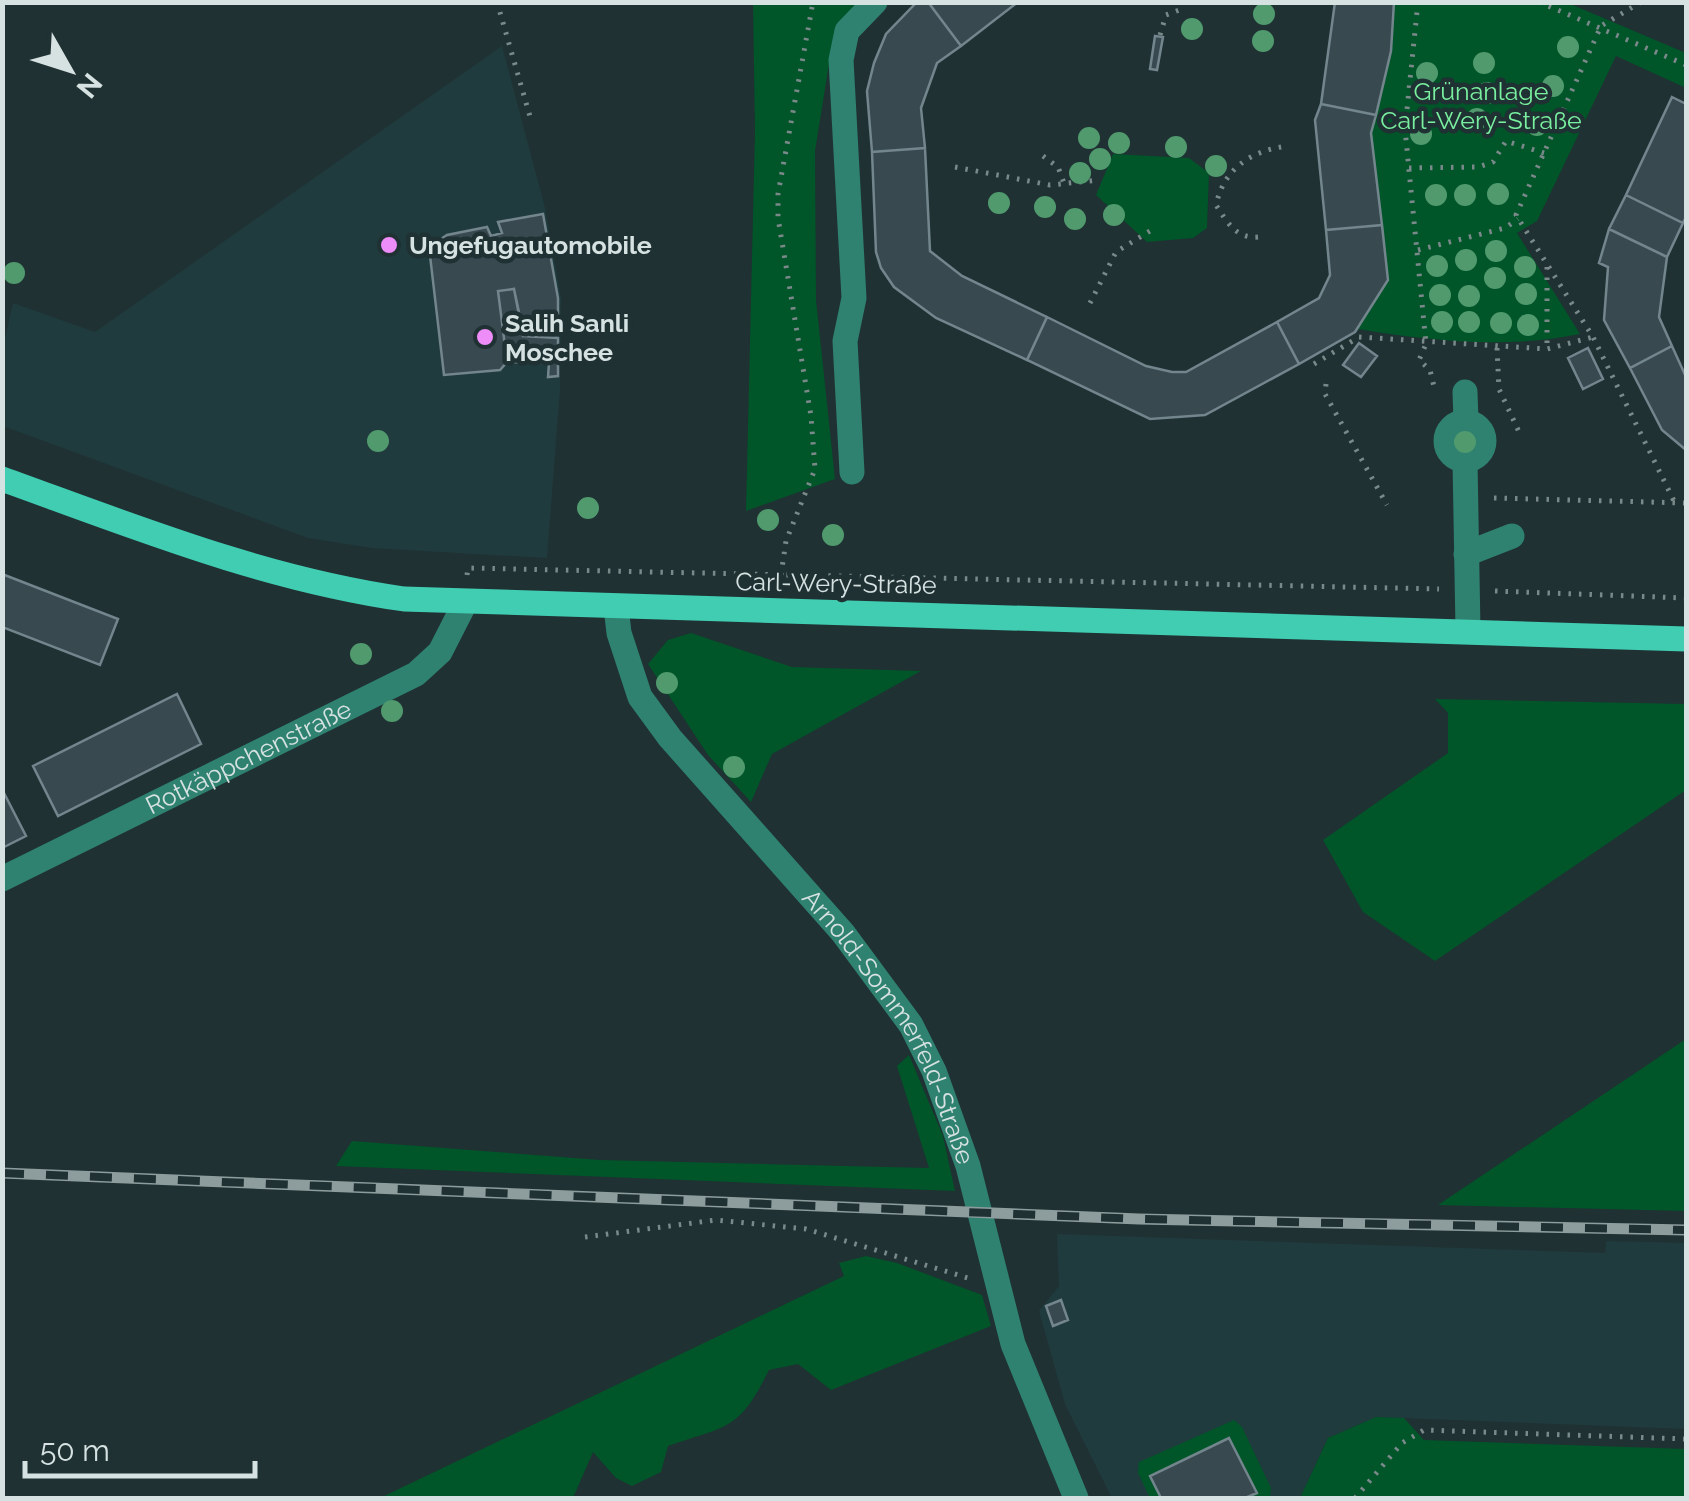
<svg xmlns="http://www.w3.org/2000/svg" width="1689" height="1501" font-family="Raleway,sans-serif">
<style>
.built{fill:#203b3d}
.green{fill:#005529}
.building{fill:#394950;stroke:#73858d;stroke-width:2.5}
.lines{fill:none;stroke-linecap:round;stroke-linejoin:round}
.path{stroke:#7a898a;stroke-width:5;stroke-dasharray:2.5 8;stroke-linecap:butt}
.minor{stroke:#2f8170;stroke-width:25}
.major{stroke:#40cdb2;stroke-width:25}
.rail-casing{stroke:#8d9c9d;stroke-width:11}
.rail{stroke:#1f3133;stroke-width:8;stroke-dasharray:22;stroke-linecap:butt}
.tree{fill:#509a6e}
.poi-dot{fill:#ee8cf8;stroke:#1f3133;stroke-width:4}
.labels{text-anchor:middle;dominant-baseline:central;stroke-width:9;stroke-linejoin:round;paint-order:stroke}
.park-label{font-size:25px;fill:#79ef9f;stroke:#1f3133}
.poi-label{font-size:25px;font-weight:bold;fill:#d6e2e2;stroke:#1f3133;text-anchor:start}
.street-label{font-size:25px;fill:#d6e2e2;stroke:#1f3133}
</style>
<rect width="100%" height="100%" fill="#1f3133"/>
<path class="built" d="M502,46L545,208L561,298L560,389L547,558L372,548L308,538L3,426V347L13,303L95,332Z
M1057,1234L1605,1253L1606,1241L1686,1243V1429L1376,1417L1328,1438L1300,1498H1112L1065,1404L1039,1311L1059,1286Z"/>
<path class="green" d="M753,3H862L832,45L815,151L816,300L835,479L746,511L755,131Z
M1394,3H1568L1686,53V88L1616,56L1537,221L1517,233L1580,334C1507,349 1431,341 1358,329L1388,280L1371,133L1391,51Z
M1113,154L1189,158L1209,173L1207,228L1193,238L1147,242L1096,195Z
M691,633L792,667L921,671L772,754L751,802L708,755L648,664L668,640Z
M1435,699L1686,704V790L1435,961L1363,912L1323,840L1448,753V713Z
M1686,1039V1211L1438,1205Z
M909,1055L943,1136L955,1191L336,1166L352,1141L601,1160L929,1168L897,1066Z
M866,1256L897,1263L982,1295L991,1326L831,1390L798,1364L769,1370C739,1430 730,1425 668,1446L661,1472L632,1486L616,1478L593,1452L573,1498H380L844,1276L839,1263Z
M1376,1417L1404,1418L1424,1440L1686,1449V1498H1300L1328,1438Z
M1234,1420L1242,1427L1271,1488L1270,1498H1245L1256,1492L1229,1438L1151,1476L1161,1498H1150L1138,1473L1139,1462Z"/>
<path class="building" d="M917,2H928L961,46L937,63L921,108L925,148L872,152L867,91L874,63L886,34Z
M928,2H1018L961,46Z
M1335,2H1394L1391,51L1376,115L1321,104Z
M1155,36L1163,37L1157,70L1150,69Z
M1672,97L1686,104V217L1683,223L1626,195Z
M1321,104L1376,115L1371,133L1382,225L1326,230L1315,120Z
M925,148L930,251L962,276L1047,317L1027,360L936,318L894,287L881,268L876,252L872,152Z
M1626,195L1683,223L1667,257L1609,229Z
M543,214L558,298V330L523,331L514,289L498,291L507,362L500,370L444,375L429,247L447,235L487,227L491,236L502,233L498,222Z
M1382,225L1388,280L1355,332L1299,364L1277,322L1319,298L1330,275L1326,230Z
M1609,229L1667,257L1659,317L1672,346L1630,368L1604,320L1608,267L1599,263Z
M514,289L523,336L558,338V376L548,377L549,363L507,362L498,291Z
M1047,317L1146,366L1172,372H1186L1277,322L1299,364L1205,415L1150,419L1027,360Z
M1359,343L1377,356L1361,377L1343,365Z
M1672,346L1686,377V450L1662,430L1630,368Z
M1588,348L1603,379L1583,389L1568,358Z
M2,574L118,619L100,665L2,627Z
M177,694L201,744L58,816L33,766Z
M4,793L26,836L2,848V794Z
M1061,1300L1068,1320L1053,1326L1046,1306Z
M1229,1438L1257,1493L1245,1498H1161L1150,1476Z"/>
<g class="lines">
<path class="path" d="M497,2L531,120
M1418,2L1405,129L1426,344L1419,360L1430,370L1435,391
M1539,2L1686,65
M1641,2L1601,26L1516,215L1593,337L1675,503
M1160,35L1166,15L1182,9
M1043,156L1058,167L1064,183
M955,167L1050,185L1099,180
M1409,168L1478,167L1493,162L1506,141L1544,153
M1258,237C1236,239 1227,222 1216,205C1224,169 1250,151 1287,146
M1418,250L1505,228L1518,219
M1547,267V349
M1090,303L1116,252L1153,229
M1497,348L1499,389L1520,434
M1314,364L1359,337L1547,349L1593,337
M1326,384L1325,394L1387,505
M1494,498L1686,503
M467,575L468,568L1439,589
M781,575L786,541L815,469L811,416L778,218V194L813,2
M1495,591L1686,598
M585,1237L716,1220L806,1229L968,1278
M1355,1498L1402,1443L1424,1430L1686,1439"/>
<g class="minor">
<path d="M1465,392L1466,421"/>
<circle cx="1465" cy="441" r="19"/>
<path d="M1465,461L1468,630"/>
<path d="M852,472L845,341L854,298L841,60L847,31L875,2"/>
<path d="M1466,554L1512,536"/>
<path id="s1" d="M616,607L619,633L640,697L670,738L843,933L911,1025L934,1071L968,1166L1013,1344L1076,1498"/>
<path id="s2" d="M2,879L416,674L440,652L465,603"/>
</g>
<path class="major" d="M2,479C135,527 264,579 404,599L1686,639"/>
<g class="rail-casing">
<path id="rail" d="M2,1173L1139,1219L1686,1230"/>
</g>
<use href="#rail" class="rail"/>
</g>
<g class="tree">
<circle cx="1264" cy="14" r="11"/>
<circle cx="1192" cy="29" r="11"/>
<circle cx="1263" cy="41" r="11"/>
<circle cx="1568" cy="47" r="11"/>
<circle cx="1484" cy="63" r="11"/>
<circle cx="1427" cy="73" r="11"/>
<circle cx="1553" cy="86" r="11"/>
<circle cx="1487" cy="93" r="11"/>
<circle cx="1477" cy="119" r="11"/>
<circle cx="1537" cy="125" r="11"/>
<circle cx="1421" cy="134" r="11"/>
<circle cx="1089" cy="138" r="11"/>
<circle cx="1119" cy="143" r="11"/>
<circle cx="1176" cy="147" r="11"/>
<circle cx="1100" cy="159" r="11"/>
<circle cx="1216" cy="166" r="11"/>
<circle cx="1080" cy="173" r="11"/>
<circle cx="1498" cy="194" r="11"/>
<circle cx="1436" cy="195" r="11"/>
<circle cx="1465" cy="195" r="11"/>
<circle cx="999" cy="203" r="11"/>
<circle cx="1045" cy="207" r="11"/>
<circle cx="1114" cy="215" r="11"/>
<circle cx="1075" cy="219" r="11"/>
<circle cx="1496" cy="251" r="11"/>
<circle cx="1466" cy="260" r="11"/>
<circle cx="1437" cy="266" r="11"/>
<circle cx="1525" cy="267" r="11"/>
<circle cx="14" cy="273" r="11"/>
<circle cx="1495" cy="278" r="11"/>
<circle cx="1526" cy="294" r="11"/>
<circle cx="1440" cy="295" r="11"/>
<circle cx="1469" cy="296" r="11"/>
<circle cx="1442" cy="322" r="11"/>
<circle cx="1469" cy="322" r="11"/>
<circle cx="1501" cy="323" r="11"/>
<circle cx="1528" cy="325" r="11"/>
<circle cx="378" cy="441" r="11"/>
<circle cx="1465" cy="442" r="11"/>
<circle cx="588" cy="508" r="11"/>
<circle cx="768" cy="520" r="11"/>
<circle cx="833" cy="535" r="11"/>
<circle cx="361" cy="654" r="11"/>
<circle cx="667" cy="683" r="11"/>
<circle cx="392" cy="711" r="11"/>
<circle cx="734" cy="767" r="11"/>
</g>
<g class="poi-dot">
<circle cx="389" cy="245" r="10"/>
<circle cx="485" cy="337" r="10"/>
</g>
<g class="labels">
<g class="park-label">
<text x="1481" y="91">Grünanlage<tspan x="1481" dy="29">Carl-Wery-Straße</tspan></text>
</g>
<g class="poi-label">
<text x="409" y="245">Ungefugautomobile</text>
<text x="505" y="323">Salih Sanli<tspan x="505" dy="29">Moschee</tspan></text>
</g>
<g class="street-label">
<text transform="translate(836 583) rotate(1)">Carl-Wery-Straße</text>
<text stroke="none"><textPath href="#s2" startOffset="275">Rotkäppchenstraße</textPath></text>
<text stroke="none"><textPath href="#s1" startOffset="510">Arnold-Sommerfeld-Straße</textPath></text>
</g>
</g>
<rect width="1689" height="1501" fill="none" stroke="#d6e2e2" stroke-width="10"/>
<g transform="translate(70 70) rotate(129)" stroke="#1f3133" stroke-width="8" paint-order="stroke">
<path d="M0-8L18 38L0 25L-18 38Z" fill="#d6e2e2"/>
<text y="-15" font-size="28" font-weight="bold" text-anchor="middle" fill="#d6e2e2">N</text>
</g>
<path d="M25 1461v15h230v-15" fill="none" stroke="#d6e2e2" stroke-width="5"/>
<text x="40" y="1461" font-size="30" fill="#d6e2e2" stroke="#1f3133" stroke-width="8" paint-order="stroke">50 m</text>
</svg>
